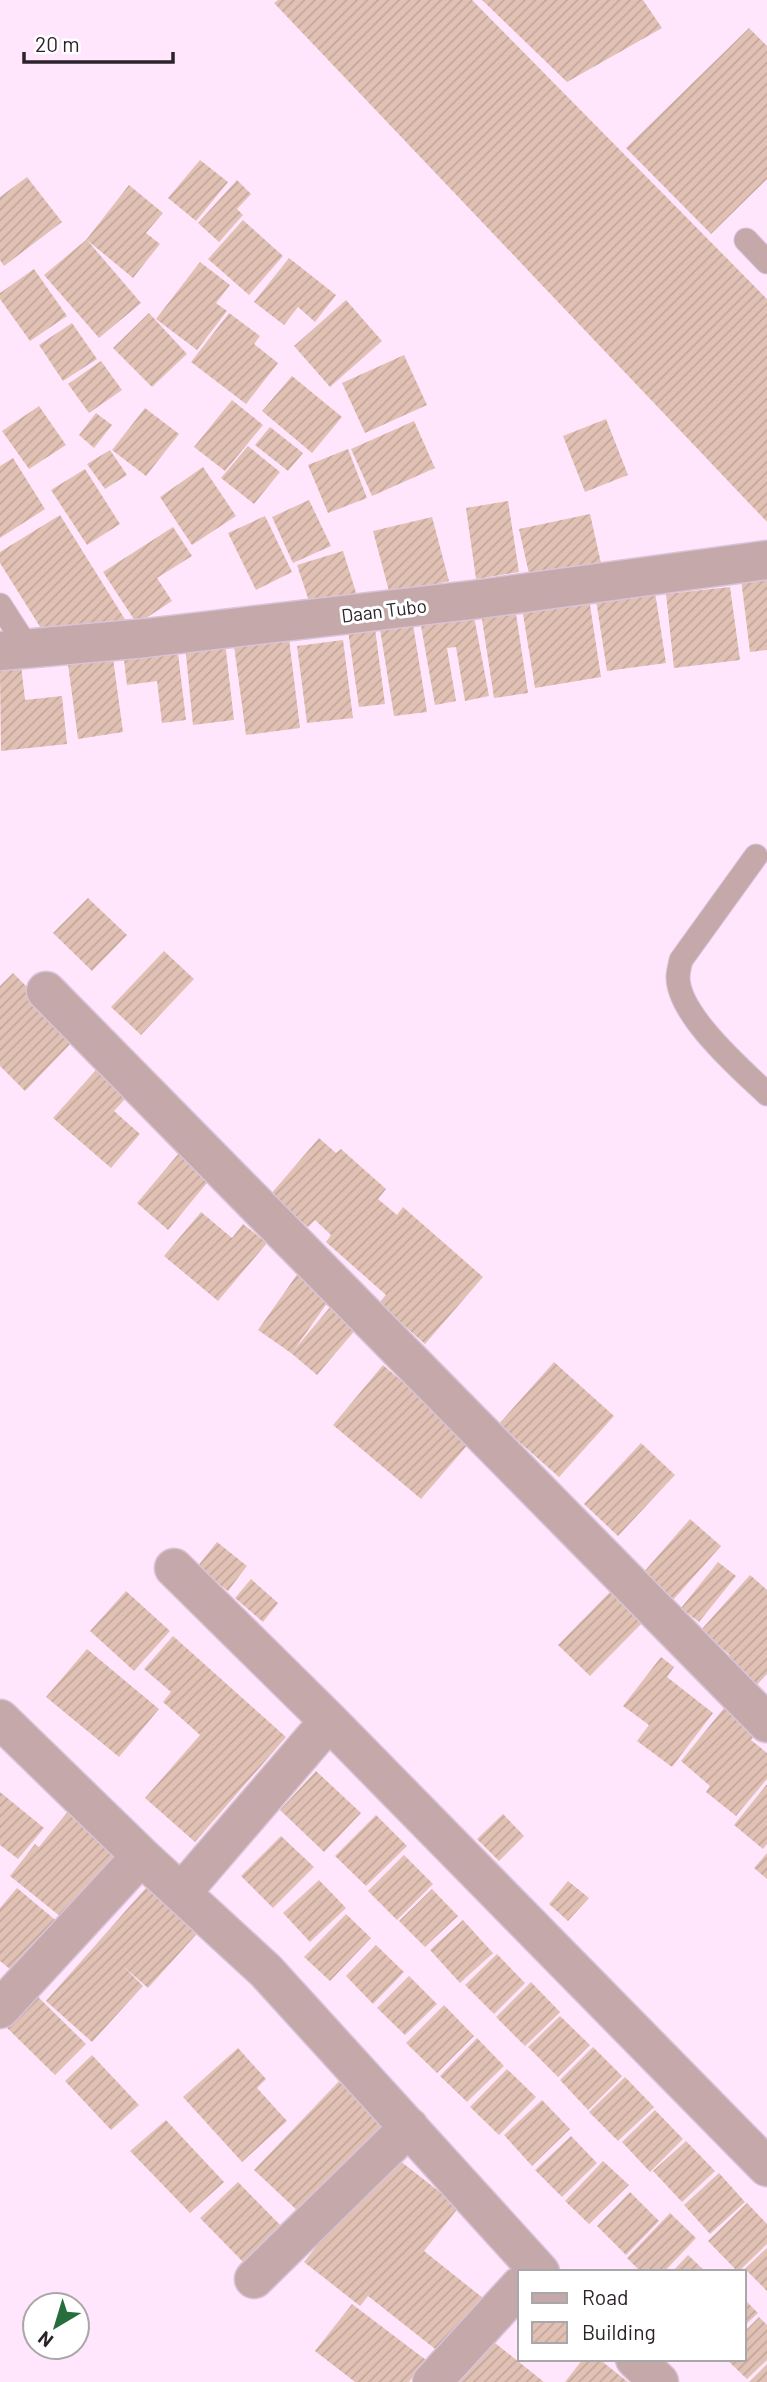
<svg xmlns="http://www.w3.org/2000/svg" width="767" height="2382" font-family="Barlow,sans-serif">
<style>
.building{fill:url(#building-hatch)}
.lines{fill:none;stroke-linecap:round;stroke-linejoin:round}
.service-casing{stroke:#d9c3d7;stroke-width:25}
.minor-casing{stroke:#d9c3d7;stroke-width:41}
.service{stroke:#c5a8aa;stroke-width:23}
.minor{stroke:#c5a8aa;stroke-width:38}
.labels{text-anchor:middle;dominant-baseline:central;stroke-width:6;stroke-linejoin:round;paint-order:stroke}
.street-label{font-size:19px;fill:#2b222a;stroke:#fff}
</style>
<defs>
<pattern id="building-hatch" width="6" height="6" patternUnits="userSpaceOnUse" patternTransform="scale(1.75)"><rect width="6" height="6" fill="#e2c1b5"/><path d="M-1 1l2-2M0 6l6-6M5 7l2-2" fill="none" stroke="#c2a69c"/></pattern>
</defs>
<rect width="100%" height="100%" fill="#ffe6fd"/>
<path class="building" d="M278,0H472L767,299V522L274,3Z
M482,0H643L662,28L567,82Z
M749,28L767,46V179L711,234L626,148Z
M200,160L228,182L196,221L168,198Z
M27,177L62,222L4,266L0,260V197Z
M237,180L251,194L237,209L243,215L219,242L198,223Z
M129,185L163,213L146,233L160,244L133,278L87,240L141,303L99,338L44,275L86,240Z
M243,220L283,256L249,295L208,259Z
M289,258L336,295L315,322L298,307L284,325L254,302Z
M200,262L230,285L216,303L227,311L197,350L156,319Z
M34,269L67,316L30,341L0,299V293Z
M346,300L382,341L330,387L294,346Z
M149,313L187,354L152,387L113,348Z
M229,313L260,336L254,344L278,363L246,404L191,362Z
M72,323L97,359L63,381L39,345Z
M404,355L427,405L365,433L342,383Z
M101,361L122,390L89,413L68,384Z
M292,376L342,417L312,453L262,411Z
M232,400L263,425L225,471L194,447Z
M39,406L66,445L29,469L2,431Z
M145,408L179,434L146,476L112,450Z
M96,413L112,425L94,448L79,435Z
M606,419L628,475L585,492L563,436Z
M414,421L435,468L372,496L351,449Z
M270,427L303,453L288,471L255,445Z
M248,446L280,472L254,504L221,478Z
M348,449L367,498L328,513L308,465Z
M110,450L127,475L105,489L87,464Z
M13,458L45,509L0,538V466Z
M203,467L236,516L192,545L160,497Z
M85,469L120,524L87,545L51,490Z
M309,500L331,546L293,563L272,517Z
M508,501L519,572L476,579L466,508Z
M590,514L601,563L530,578L519,529Z
M60,515L126,621L42,630L0,563V552Z
M265,516L292,572L256,590L228,533Z
M432,517L449,581L390,595L373,531Z
M173,527L192,556L157,578L172,601L137,624L103,572Z
M343,551L358,599L313,613L297,565Z
M767,576V650L750,652L741,579Z
M730,587L740,660L674,668L666,594Z
M588,592L601,677L535,688L521,602Z
M655,592L666,663L607,671L596,600Z
M515,607L528,693L494,698L481,613Z
M473,611L489,696L465,701L456,647L447,648L456,701L435,705L420,620Z
M374,621L385,704L359,707L347,624Z
M413,624L427,712L394,716L380,629Z
M289,639L300,728L246,735L234,646Z
M343,640L353,718L307,723L297,646Z
M225,642L234,720L193,725L185,645Z
M177,645L186,720L162,723L157,681L127,685L123,652Z
M112,651L123,732L78,739L67,657Z
M21,665L25,700L62,696L67,744L1,751L0,668Z
M88,898L127,935L92,971L53,933Z
M164,951L194,979L141,1035L111,1007Z
M13,973L77,1037L25,1091L0,1066V986Z
M105,1060L136,1087L114,1111L140,1134L111,1168L53,1118Z
M319,1138L336,1153L341,1149L386,1189L378,1199L397,1215L403,1207L483,1277L425,1344L379,1303L386,1295L326,1242L331,1235L315,1220L308,1227L270,1195Z
M185,1146L216,1172L168,1230L137,1203Z
M201,1212L232,1238L243,1224L267,1243L218,1301L164,1256Z
M303,1266L337,1289L294,1350L331,1306L357,1328L317,1375L291,1353L258,1330Z
M554,1362L614,1416L559,1477L499,1424Z
M383,1365L471,1441L421,1499L333,1425Z
M641,1443L675,1475L618,1536L584,1504Z
M690,1519L721,1546L673,1600L643,1573Z
M217,1542L247,1566L228,1591L197,1567Z
M718,1562L736,1576L699,1622L681,1608Z
M750,1575L767,1590V1674L753,1689L723,1663L730,1655L701,1630Z
M251,1579L278,1603L263,1622L235,1598Z
M126,1591L170,1631L134,1671L90,1631Z
M611,1591L643,1622L590,1676L558,1645Z
M173,1636L286,1737L195,1842L145,1798L200,1735L163,1702L171,1692L144,1669Z
M87,1649L159,1709L119,1757L46,1697Z
M661,1657L674,1667L667,1677L713,1713L672,1767L637,1741L649,1725L623,1706Z
M724,1708L756,1734L751,1740L767,1753V1779L736,1816L706,1792L710,1786L681,1761Z
M316,1771L361,1813L324,1852L280,1810Z
M767,1784V1844L763,1849L734,1825Z
M0,1792L44,1828L18,1859L0,1845Z
M74,1804L129,1849L66,1921L10,1876L35,1844L39,1847Z
M503,1814L524,1836L499,1861L477,1839Z
M376,1815L407,1846L366,1886L335,1856Z
M281,1836L314,1867L273,1908L241,1876Z
M767,1853V1879L754,1868Z
M404,1855L433,1884L397,1920L368,1891Z
M319,1880L346,1908L310,1942L283,1913Z
M152,1881L203,1927L148,1988L123,1966L143,1986L92,2042L46,2001Z
M568,1881L589,1898L568,1921L549,1904Z
M17,1888L65,1928L16,1974L0,1961V1908Z
M432,1889L458,1916L425,1947L399,1921Z
M346,1914L371,1938L330,1981L304,1957Z
M463,1920L493,1953L460,1983L430,1950Z
M376,1945L404,1972L373,2004L346,1976Z
M497,1954L525,1983L494,2014L465,1985Z
M409,1976L437,2004L405,2035L377,2008Z
M531,1982L560,2012L525,2046L496,2017Z
M33,1992L86,2044L55,2075L3,2024Z
M444,2005L474,2036L437,2073L406,2043Z
M560,2016L590,2045L558,2077L528,2047Z
M477,2038L504,2066L467,2102L440,2076Z
M593,2047L622,2076L588,2110L560,2080Z
M238,2048L266,2079L257,2088L287,2121L242,2162L183,2097Z
M92,2055L139,2105L111,2130L65,2081Z
M507,2069L536,2097L499,2135L470,2107Z
M343,2077L395,2127L300,2213L254,2170Z
M625,2077L654,2107L618,2141L589,2112Z
M542,2100L570,2129L532,2166L504,2135Z
M655,2110L683,2139L650,2172L622,2142Z
M166,2120L224,2182L190,2213L130,2151Z
M571,2136L597,2163L562,2197L535,2170Z
M686,2141L715,2171L682,2202L653,2171Z
M390,2153L459,2207L424,2251L488,2302L444,2356L368,2296L360,2306L304,2262Z
M603,2161L629,2185L589,2224L565,2201Z
M719,2173L745,2202L710,2234L684,2205Z
M238,2182L285,2230L247,2266L200,2218Z
M630,2192L659,2221L626,2255L597,2226Z
M747,2203L767,2224V2244L738,2272L708,2241Z
M670,2213L696,2238L664,2272H641L627,2258Z
M767,2248V2291L745,2269Z
M688,2255L706,2272H672Z
M744,2299L758,2313L744,2326Z
M352,2304L426,2360L409,2382H355L315,2351Z
M759,2317L767,2325V2360L747,2379L726,2359H744V2332Z
M490,2339L544,2382H456Z
M583,2359H599L628,2382H565Z
M767,2364V2382H749Z"/>
<g class="lines">
<g class="service-casing">
<path id="service" d="M746,240L767,262
M0,605L27,647
M756,856L681,960C680,965 678,972 678,977C678,1015 741,1069 767,1094"/>
</g>
<g class="minor-casing">
<path id="minor" d="M0,651L146,638L480,599L767,560
M46,991L767,1723
M174,1568L329,1721L767,2167
M0,1719L141,1856L266,1971L540,2272
M182,1892L329,1721
M0,2009L141,1856
M254,2279L409,2127
M635,2359L659,2382
M432,2382L520,2286"/>
</g>
<use href="#service" class="service"/>
<use href="#minor" class="minor"/>
</g>
<g class="labels">
<g class="street-label">
<text transform="translate(384 610) rotate(-7)">Daan Tubo</text>
</g>
</g>
<rect x="518" y="2270" width="228" height="91" fill="#ffffff" stroke="#aaa7aa" stroke-width="2"/>
<rect x="532" y="2293" width="35" height="10" fill="#c5a8aa" stroke="#aaa7aa" stroke-width="2"/>
<text x="582" y="2305" font-size="21" fill="#2b222a">Road</text>
<rect x="532" y="2322" width="35" height="21" fill="url(#building-hatch)" stroke="#aaa7aa" stroke-width="2"/>
<text x="582" y="2340" font-size="21" fill="#2b222a">Building</text>
<g transform="translate(56 2326) rotate(218)"><circle r="33" fill="#ffffff" stroke="#aaa7aa" stroke-width="2"/>
<path d="M0-5L12 26L0 18L-12 26Z" fill="#266e3b"/>
<text y="-10" font-size="19" font-weight="bold" text-anchor="middle" fill="#2b222a">N</text>
</g>
<path d="M24 52v10h149v-10" fill="none" stroke="#2b222a" stroke-width="3.5"/>
<text x="35" y="52" font-size="21" fill="#2b222a" stroke="#ffffff" stroke-width="5" paint-order="stroke">20 m</text>
</svg>
